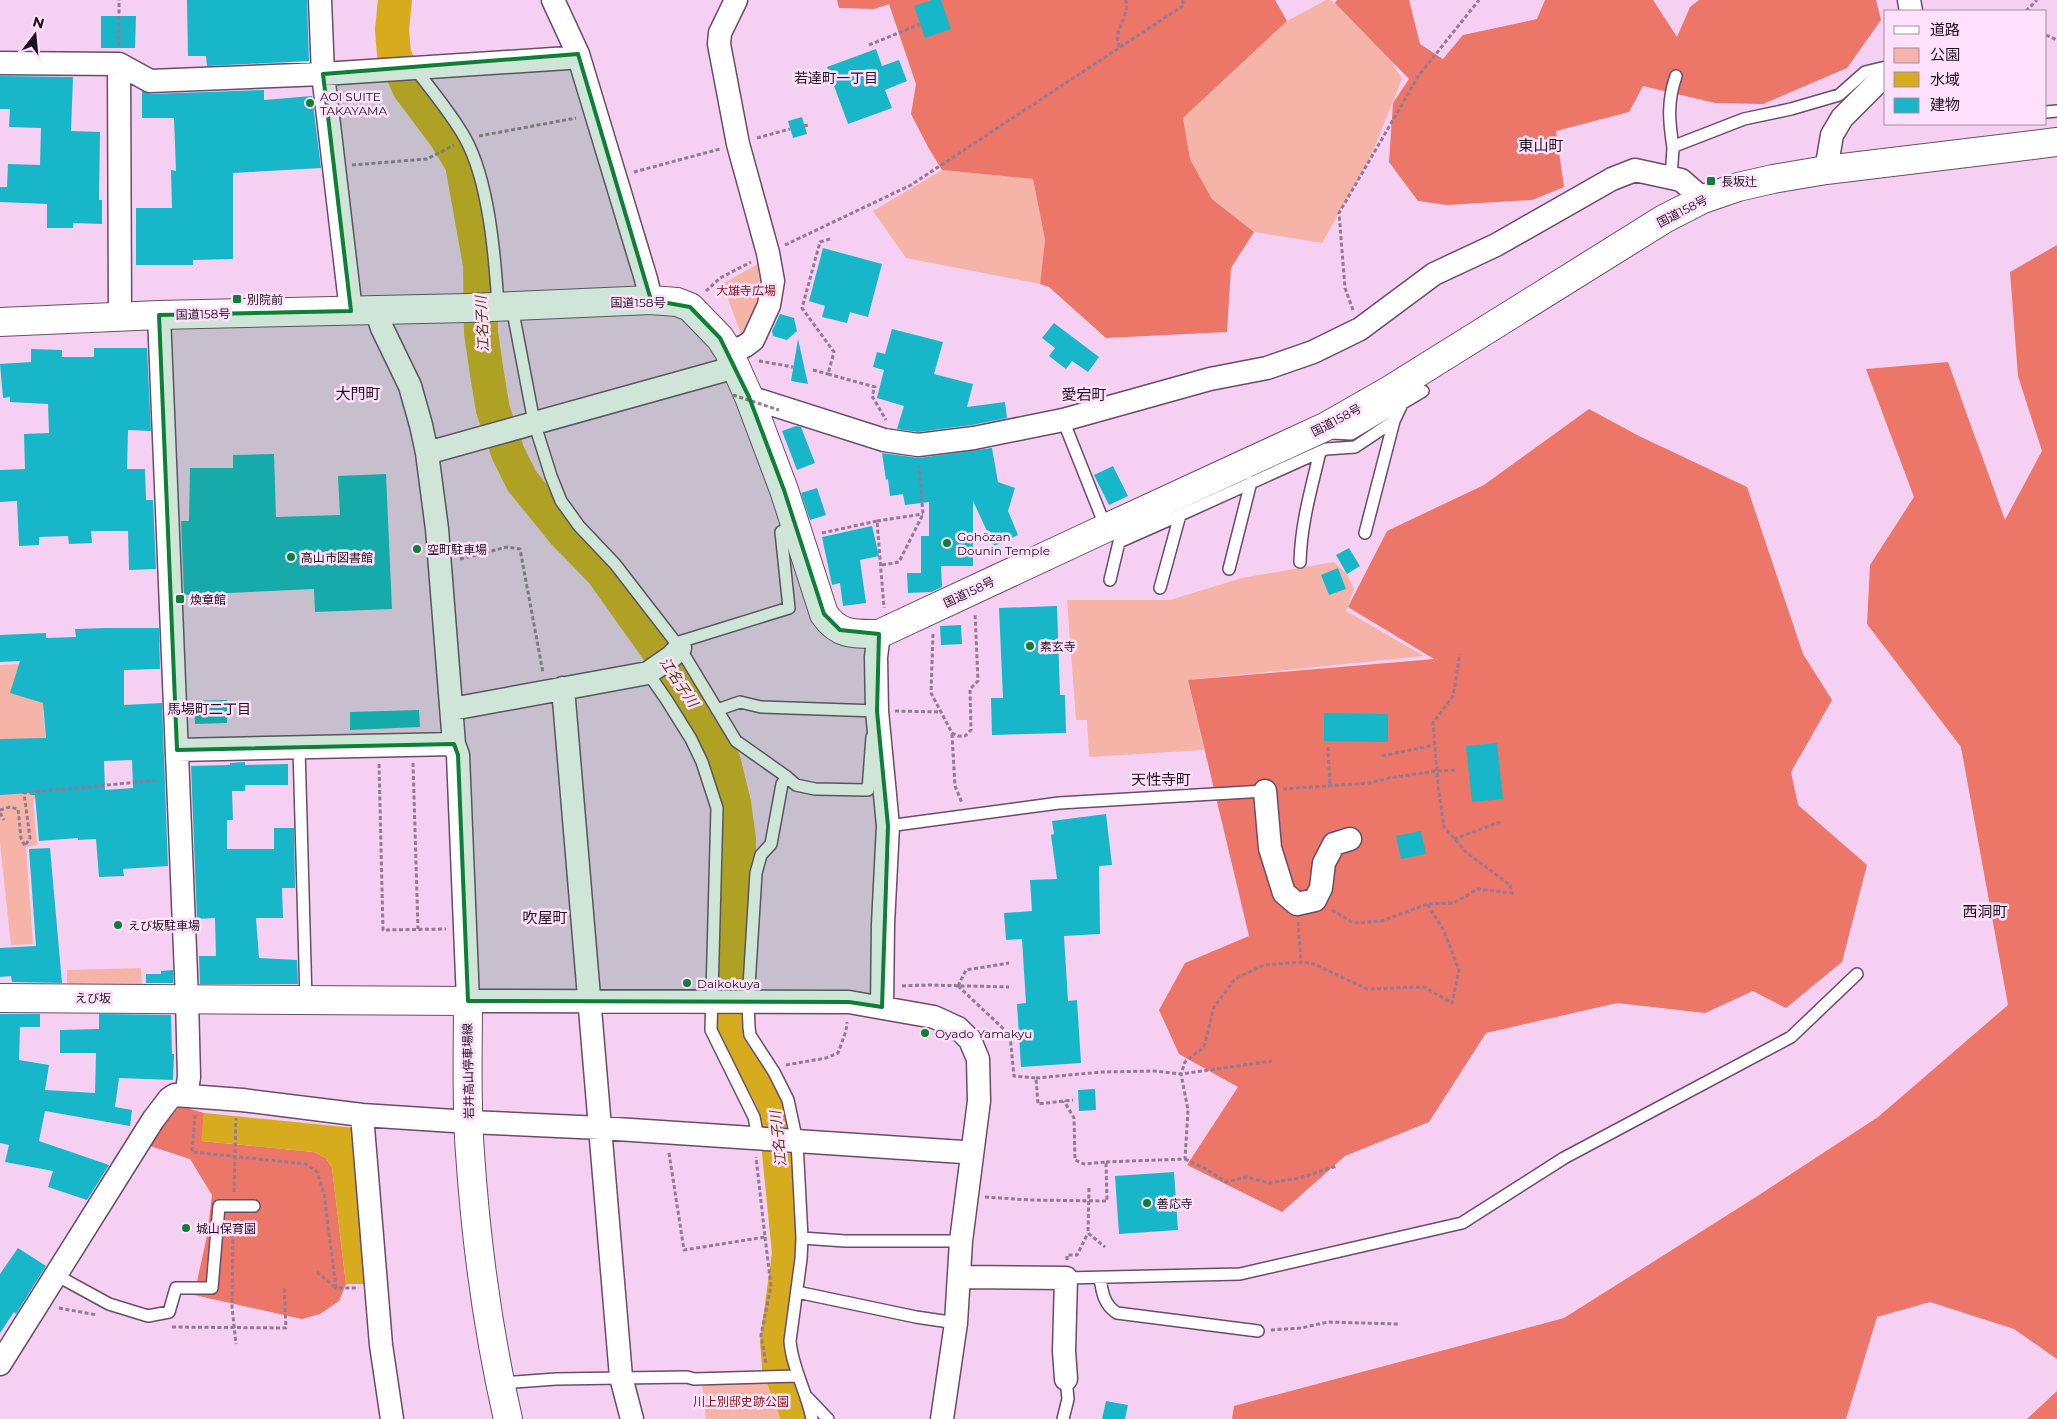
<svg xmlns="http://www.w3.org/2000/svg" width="2057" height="1419" font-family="Montserrat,'Noto Sans JP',sans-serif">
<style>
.green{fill:#f6b4a9}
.forest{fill:#ec7667}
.water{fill:#d7ab1e}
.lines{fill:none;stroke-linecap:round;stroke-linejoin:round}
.river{stroke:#d7ab1e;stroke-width:34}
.building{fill:#18b6c9;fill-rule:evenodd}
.service-casing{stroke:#6b4b69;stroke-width:14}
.minor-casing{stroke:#6b4b69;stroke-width:25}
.secondary-casing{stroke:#6b4b69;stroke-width:30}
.trunk-casing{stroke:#6b4b69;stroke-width:30}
.path{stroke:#957a93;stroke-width:3;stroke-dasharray:4 2.5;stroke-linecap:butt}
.service{stroke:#fff;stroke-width:11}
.minor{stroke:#fff;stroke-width:22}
.secondary{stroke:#fff;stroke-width:28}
.trunk{stroke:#fff;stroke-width:28}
.path-bridge{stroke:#957a93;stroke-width:3;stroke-dasharray:4 2.5;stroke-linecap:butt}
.marked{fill:#0e7f36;fill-opacity:0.2;stroke:#0e7f36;stroke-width:4;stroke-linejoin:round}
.poi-dot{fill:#0e7f36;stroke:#ffe0fc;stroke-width:2}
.labels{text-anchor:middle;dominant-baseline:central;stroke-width:5;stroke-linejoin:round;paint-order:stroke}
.poi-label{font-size:12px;fill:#1f121e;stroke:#ffe0fc;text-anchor:start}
.street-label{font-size:12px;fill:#1f121e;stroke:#ffe0fc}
.park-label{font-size:12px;fill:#80130e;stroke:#ffe0fc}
.neighbourhood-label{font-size:14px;fill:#1f121e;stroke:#ffe0fc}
.water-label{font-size:14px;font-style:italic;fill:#54420e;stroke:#ffe0fc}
.quarter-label{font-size:15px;fill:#1f121e;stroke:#ffe0fc}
</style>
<rect width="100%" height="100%" fill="#f6d0f3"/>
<path class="green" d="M1326,0H1330L1369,23L1402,79L1371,156L1322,243L1254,232L1212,199L1190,159L1183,118L1287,21Z
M942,170L1033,179L1045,240L1040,284L906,258L873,211Z
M763,261L765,285L749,332L741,334L728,299L730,293L724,283Z
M1334,562L1347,574L1354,589L1346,611L1424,656L1188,680L1204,750L1089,757L1087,720H1076L1067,600H1170L1242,578Z
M76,662L58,710L43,711L51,797L33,799L37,845L26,847L33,944L11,945L0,843V665Z
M141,968L142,988H67V970Z
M774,1383L788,1419H706L702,1385Z"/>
<path class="forest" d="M837,0H1275L1287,21L1183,118L1190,159L1212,199L1254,232L1231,268L1227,332L1106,338L1049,287L1040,284L1045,240L1033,179L942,170L928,147L911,114L916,84L889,4L874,9L839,8Z
M1337,0H1409L1420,44L1443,59L1463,35L1537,19L1545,0H1653L1677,37L1690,7L1699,0H1876L1881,20L1847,68L1763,104L1715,103L1643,86L1629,112L1556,131L1564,187L1532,200L1447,205L1418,201L1389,162L1393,103L1409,79L1335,3Z
M2057,245V1359L2014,1329L1930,1302L1877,1317L1846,1419H1232L1234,1406L1564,1318L1756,1197L1878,1117L2008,1005L1961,747L1867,624L1870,565L1914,497L1866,369L1948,362L2005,520L2042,451L2018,376L2010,272Z
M1589,409L1639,436L1747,487L1803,654L1832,700L1791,772L1798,805L1867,865L1842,962L1786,1008L1753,991L1705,1013L1617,1003L1486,1033L1429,1122L1345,1156L1282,1212L1187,1165L1238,1087L1179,1054L1159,1010L1185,963L1249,936L1188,680L1434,659L1348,607L1387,531L1484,485Z
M180,1106L204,1113L202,1141L314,1152L326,1158L332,1168L346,1284L339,1301L320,1314L302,1319L194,1295L207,1236L212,1195L190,1159L147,1145Z
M2057,1391V1419H2027Z"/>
<path class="water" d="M204,1113L355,1128L367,1284H346L332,1168L326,1158L314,1152L201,1141Z"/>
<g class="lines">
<path class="river" d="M395,0L392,30L394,54L409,88L445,136L462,164L480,265L481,333L487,374L493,410L508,453L522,481L565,534L602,572L676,676L713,733L724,762L734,803L739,839V870L733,1022L739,1038L774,1102L789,1253L777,1342L779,1367L799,1419"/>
</g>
<path class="building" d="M187,0H307L309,61L207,66L206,56H188Z
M932,0H941L951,29L925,38L914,6Z
M101,16H136L135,48H101Z
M876,49L882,66L899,60L907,81L885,90L892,108L848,124L827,67Z
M0,76L73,77L71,131L100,132L99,200H102V224L73,223V228H47V204L0,202V187H7L8,164L40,165L41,128L9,127L10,109H0Z
M264,90V100L312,96L321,168L233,173V259L193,260V265H136V208H172L171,170L176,171L174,118H142V91L151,94Z
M802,117L807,134L793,138L788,121Z
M823,248L882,264L868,317L850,312L847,323L822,317L825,306L809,301Z
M780,314L794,318L797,331L787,340L773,336L772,331Z
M1054,323L1099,357L1088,372L1072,361L1066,369L1049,356L1055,348L1042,338Z
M892,329L943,342L934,374L973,384L967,407L1005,402L1007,418L972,425L918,432L897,429L904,406L877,398L884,370L873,367L877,352L885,354Z
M798,339L808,384L791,381Z
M94,348H147L151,431L128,430L127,469H145L146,500H153L156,569L129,570L128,531H91L92,543L69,544L68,536L39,537V545L19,546L17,501L0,502V470L25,469L24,434L49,433L48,404L10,402V397L3,398L0,364L31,362V349L62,350V357H94Z
M796,426L801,427L815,463L797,470L782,431Z
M992,448L998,482L1015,488L1008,511L1018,535L994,546L973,501V566H941L942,587L931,592L908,593L907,573H921V536H929V502L905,505L903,494L890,496L888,479L886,480L882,453L919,458Z
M274,454L276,517L340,515L338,476L386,474L392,609L315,612L314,589L184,595L181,521H189L190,468H233V455Z
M1113,466L1128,496L1109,505L1094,475Z
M817,488L826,515L810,520L801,493Z
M872,526L879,556L860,560L866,603L843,606L840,583L832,585L822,537Z
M1349,548L1360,566L1347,574L1336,555Z
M1338,568L1346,589L1329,595L1321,575Z
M1057,606L1060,695H1065L1066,733L992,735L991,698H1003L999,608Z
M961,625L962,644L941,645L940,626Z
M106,628H159L160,669L124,670V705L162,703L168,866L123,869L124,876L99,877L96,839L78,840V838L39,841L35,795H30V793L0,795V739L46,738L43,703L10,693L20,661L0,662V635L46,633V638L76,637L75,629ZM132,760L133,788L105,790L104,761Z
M227,700V723L195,724L194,701Z
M419,710L420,727L350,730V712Z
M1324,713L1388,714V742L1324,741Z
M1497,743L1503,799L1472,802L1466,746Z
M245,762V765L288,764V785H245V791H232L233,820H227V849H274V828H294L295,888H282L283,918H256L259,958L297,960L298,984H200L199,956H216L215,918L197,919L191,766L230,765V763Z
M1106,814L1112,865L1099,866L1100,934L1064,936L1068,1001L1077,1000L1081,1063L1021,1067L1017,1004L1026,1003L1022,939L1006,940L1004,913L1032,911L1030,880L1057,879L1051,835L1054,834L1052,821Z
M1421,831L1426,854L1401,859L1396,836Z
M50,848L62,983L12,982L11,976L0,977V948L36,946L29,849Z
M173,970V983H146V974H161V971Z
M0,1014H40V1027H20L19,1060L49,1065L45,1090L95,1093L96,1053H60V1030L99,1029V1014L171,1015L172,1054H174L173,1080L119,1078L115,1107L132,1110L130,1126L45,1111L39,1141L109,1165L87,1200L48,1187L53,1171L5,1162L9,1145L0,1143Z
M1095,1089L1096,1110L1079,1111L1078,1090Z
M1174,1172L1178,1230L1119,1234L1115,1176Z
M18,1248L46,1266L16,1314L14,1312L0,1333V1274Z
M1106,1401L1128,1405L1125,1419H1102Z"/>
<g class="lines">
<g class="service-casing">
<path id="service" d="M414,67C431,90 451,113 465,138C489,181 495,257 498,306
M2046,112L2057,111
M1673,148C1669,121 1667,102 1676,76
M1671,178L1673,148L1677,145L1744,119L1791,109L1839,95L1865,72L1886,67
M512,307L534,422L551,476L561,501L579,526L615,564L680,648L736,741L787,777L782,784L771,844L761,855L756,873L748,1002L749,1027L750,1035L774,1072L788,1100L797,1142L802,1238L801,1259L790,1341C792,1368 807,1392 812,1419
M1063,420L1106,528
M1330,430L1332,433L1351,434L1423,391
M1365,533L1394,421
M1300,562C1301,524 1311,489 1320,452
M1229,569L1251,482
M1110,580L1119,542L1180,515
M1160,588L1180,515L1326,449L1355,447L1394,421L1402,404
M676,643L789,608L781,532L794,523
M648,673L666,699L691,739L702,762L717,808L711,1030L754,1117L756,1127L754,1139
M717,710L740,702L761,707L877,711L876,714
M299,748L306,1000
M787,777L796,785L815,789L868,790L872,737
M888,826L1059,803L1265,791
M802,1238L845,1241H961
M56,1275L109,1304L148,1316L169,1312L176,1288H212L219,1206H254
M1066,1278L1240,1274L1462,1223L1564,1158L1791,1037L1857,974
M1100,1278C1102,1292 1104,1305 1117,1313L1258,1331
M797,1292L916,1317L956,1323
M500,1383L556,1379L687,1377L694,1379L797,1376
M807,1397L828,1419
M1063,1419L1068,1399L1066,1379"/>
</g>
<g class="minor-casing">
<path id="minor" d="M320,0L323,74L351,311
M553,0L578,54L646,279L651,300
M1909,0L1911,11
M0,63L119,64L150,81L323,74L568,58L578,54
M119,64L120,317
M1826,170L1832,135L1842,118L1886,74
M376,310L382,328L410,386L421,425L427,453L437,529L454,744L458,755L468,1001L849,1002L934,1017L958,1028L970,1040L978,1059L979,1101L961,1241L956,1323L942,1419
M159,315L187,999L189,1077L186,1096
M729,352L745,346L753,340L769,305L773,281L768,253L738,144L719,44L720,33L736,0
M749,397L884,440L918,445L974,438L1063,420L1210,379L1267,368L1313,352L1360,329L1434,274L1496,245L1612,179L1635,170L1681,180L1703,199
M427,453L736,367
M879,634L876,657L877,711L888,826L883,924L882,1007
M563,688L621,1377L632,1419
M452,709L648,673L671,657L680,648
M177,750L454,744
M1265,791L1270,848L1284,893L1297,904L1315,900L1321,888L1324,863L1334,844L1350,839
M362,1115L381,1345L392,1419
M959,1277L1066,1278L1064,1351L1066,1379
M0,1364L153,1120L169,1099L175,1095L242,1100L362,1115L469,1122L601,1128L963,1152L971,1154"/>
</g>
<g class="secondary-casing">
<path id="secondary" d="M0,998L468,1001C468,1051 466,1102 470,1153C476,1242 488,1332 508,1419"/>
</g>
<g class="trunk-casing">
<path id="trunk" d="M0,322L159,315L468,308L651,300L677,302L690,307L720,338L729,352L749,397L784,490L824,614C839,636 855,634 879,634L1106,528L1327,426L1390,390L1664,219L1703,199L1738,187L1773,179L1826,170L2057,142"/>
</g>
<path class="path" d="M2026,11L2037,0
M2046,35L2057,40
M869,45L920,24
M119,46V0
M1120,47C1111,31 1130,18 1126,0
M804,126L808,125
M479,136L576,118
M757,138L790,129
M352,165L427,159L454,145
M634,172L720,149
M830,239L820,242L802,308L834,352L828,374L875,387L872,396L886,420
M785,245L911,185L1184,5L1182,0
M706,291L720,278L751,262
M1353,310L1345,288L1339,213L1419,75L1479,0
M759,361L793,367
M813,370L828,374
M877,521L923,514
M822,533L877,521L884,608
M460,559L507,547L520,549L543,673
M882,565L899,562L923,514L919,465
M933,634L931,693L952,733L958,736H965L971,730L970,689L978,681L975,613
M895,711L941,712
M952,734L955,786L962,803
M1328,747L1330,786
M1382,756L1434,745
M413,763L418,929
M379,764L383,930L446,929
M1283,789L1369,783L1389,778L1436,771L1457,770
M0,810L10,807L18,809L21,838L25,846L30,838L24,793L159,780
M0,813L4,820
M1454,839L1503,821
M1332,910L1354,923L1382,921L1427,904
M1298,922L1301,962
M902,986L929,985L1009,987
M958,986L1010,1035L1014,1076L1036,1078L1038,1104L1073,1100
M958,986L966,970L1009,963
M786,1065L826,1058L838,1053L846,1031L847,1022
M1036,1078L1102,1072L1154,1071L1181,1074L1272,1061
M195,1115L192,1152L306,1164L317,1172L324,1194L336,1288H357
M669,1153L684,1250L765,1237L756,1157
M1185,1159L1206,1169L1226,1182L1247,1177L1269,1183L1299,1178L1337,1166
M1106,1162L1185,1159L1188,1110L1181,1074L1185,1062L1204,1047L1214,1007L1235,979L1264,965L1301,962L1314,964L1367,989L1424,987L1452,1003L1459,970L1443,929L1427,904L1454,903L1478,889L1512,893L1510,885L1467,853L1444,827L1438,785L1433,723L1453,696L1460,654
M1089,1188L1088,1233L1105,1247
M234,1192L236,1118
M985,1197L1030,1200L1107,1201L1106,1162L1084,1164L1075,1160L1074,1118L1064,1101
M233,1233L232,1307L236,1344
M765,1237L771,1286L761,1335L766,1364
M1067,1260V1255H1077L1088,1233
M317,1272L336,1288
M59,1308L97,1315
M172,1327L286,1328L284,1286
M1271,1330L1301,1328L1328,1322L1398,1324"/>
<use href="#service" class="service"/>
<use href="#minor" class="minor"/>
<use href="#secondary" class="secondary"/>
<use href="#trunk" class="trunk"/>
<path class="path-bridge" d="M733,395L779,410"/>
</g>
<path class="marked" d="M578,54L651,300L690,307L720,338L749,397L784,490L824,614L840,630L879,634L877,711L888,826L882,1007L849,1002L468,1001L458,755L454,744L177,750L159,315L351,311L323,74Z"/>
<g class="poi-dot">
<circle cx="310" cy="103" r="5"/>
<rect x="1706" y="176" width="10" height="10" rx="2.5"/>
<rect x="232" y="294" width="10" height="10" rx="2.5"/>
<circle cx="947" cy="543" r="5"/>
<circle cx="417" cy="549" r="5"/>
<circle cx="291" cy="557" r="5"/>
<rect x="175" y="594" width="10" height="10" rx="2.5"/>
<circle cx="1030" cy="646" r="5"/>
<circle cx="118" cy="925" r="5"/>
<circle cx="687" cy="983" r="5"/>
<circle cx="925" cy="1033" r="5"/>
<circle cx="1147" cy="1203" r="5"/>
<circle cx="186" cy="1228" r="5"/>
</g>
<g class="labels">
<g class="poi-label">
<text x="320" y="96">AOI SUITE<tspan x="320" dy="14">TAKAYAMA</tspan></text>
<text x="1721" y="181">長坂辻</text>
<text x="247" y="299">別院前</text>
<text x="957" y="536">Gohōzan<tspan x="957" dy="14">Dounin Temple</tspan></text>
<text x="427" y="549">空町駐車場</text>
<text x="301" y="557">高山市図書館</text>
<text x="190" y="599">煥章館</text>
<text x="1040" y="646">素玄寺</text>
<text x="128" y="925">えび坂駐車場</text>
<text x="697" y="983">Daikokuya</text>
<text x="935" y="1033">Oyado Yamakyu</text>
<text x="1157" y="1203">善応寺</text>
<text x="196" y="1228">城山保育園</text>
</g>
<g class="street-label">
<text transform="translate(1682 211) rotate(-27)">国道158号</text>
<text x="638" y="302">国道158号</text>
<text transform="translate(203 314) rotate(-1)">国道158号</text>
<text transform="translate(1336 420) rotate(-28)">国道158号</text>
<text transform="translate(969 592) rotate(-25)">国道158号</text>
<text transform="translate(93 998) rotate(1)">えび坂</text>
<text transform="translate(468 1071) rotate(-91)">岩井高山停車場線</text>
</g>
<g class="park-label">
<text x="746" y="290">大雄寺広場</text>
<text x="741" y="1401">川上別邸史跡公園</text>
</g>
<g class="neighbourhood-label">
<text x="836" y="78">若達町一丁目</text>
<text x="209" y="709">馬場町二丁目</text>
</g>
<g class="water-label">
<text transform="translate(482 324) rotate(-93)">江名子川</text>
<text transform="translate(679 682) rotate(56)">江名子川</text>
<text transform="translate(778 1139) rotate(-96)">江名子川</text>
</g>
<g class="quarter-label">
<text x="1541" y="145">東山町</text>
<text x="358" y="393">大門町</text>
<text x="1084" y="394">愛宕町</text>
<text x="1161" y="779">天性寺町</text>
<text x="1985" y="911">西洞町</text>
<text x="545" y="917">吹屋町</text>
</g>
</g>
<rect x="1884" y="10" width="162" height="115" fill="#ffe0fc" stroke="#a58ea3"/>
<rect x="1894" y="26" width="25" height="8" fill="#ffffff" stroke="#a58ea3"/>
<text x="1930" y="35" font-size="15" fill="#1f121e">道路</text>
<rect x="1894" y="48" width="25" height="15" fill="#f6b4a9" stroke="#a58ea3"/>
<text x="1930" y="60" font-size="15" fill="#1f121e">公園</text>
<rect x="1894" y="72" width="25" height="15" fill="#d7ab1e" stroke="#a58ea3"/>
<text x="1930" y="85" font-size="15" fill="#1f121e">水域</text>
<rect x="1894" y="98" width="25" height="15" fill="#18b6c9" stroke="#a58ea3"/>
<text x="1930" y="110" font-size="15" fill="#1f121e">建物</text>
<g transform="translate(35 35) rotate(16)" stroke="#ffe0fc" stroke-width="4" paint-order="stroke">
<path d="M0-4L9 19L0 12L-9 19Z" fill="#1f121e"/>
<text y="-8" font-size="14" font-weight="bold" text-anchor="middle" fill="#1f121e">N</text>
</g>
</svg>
